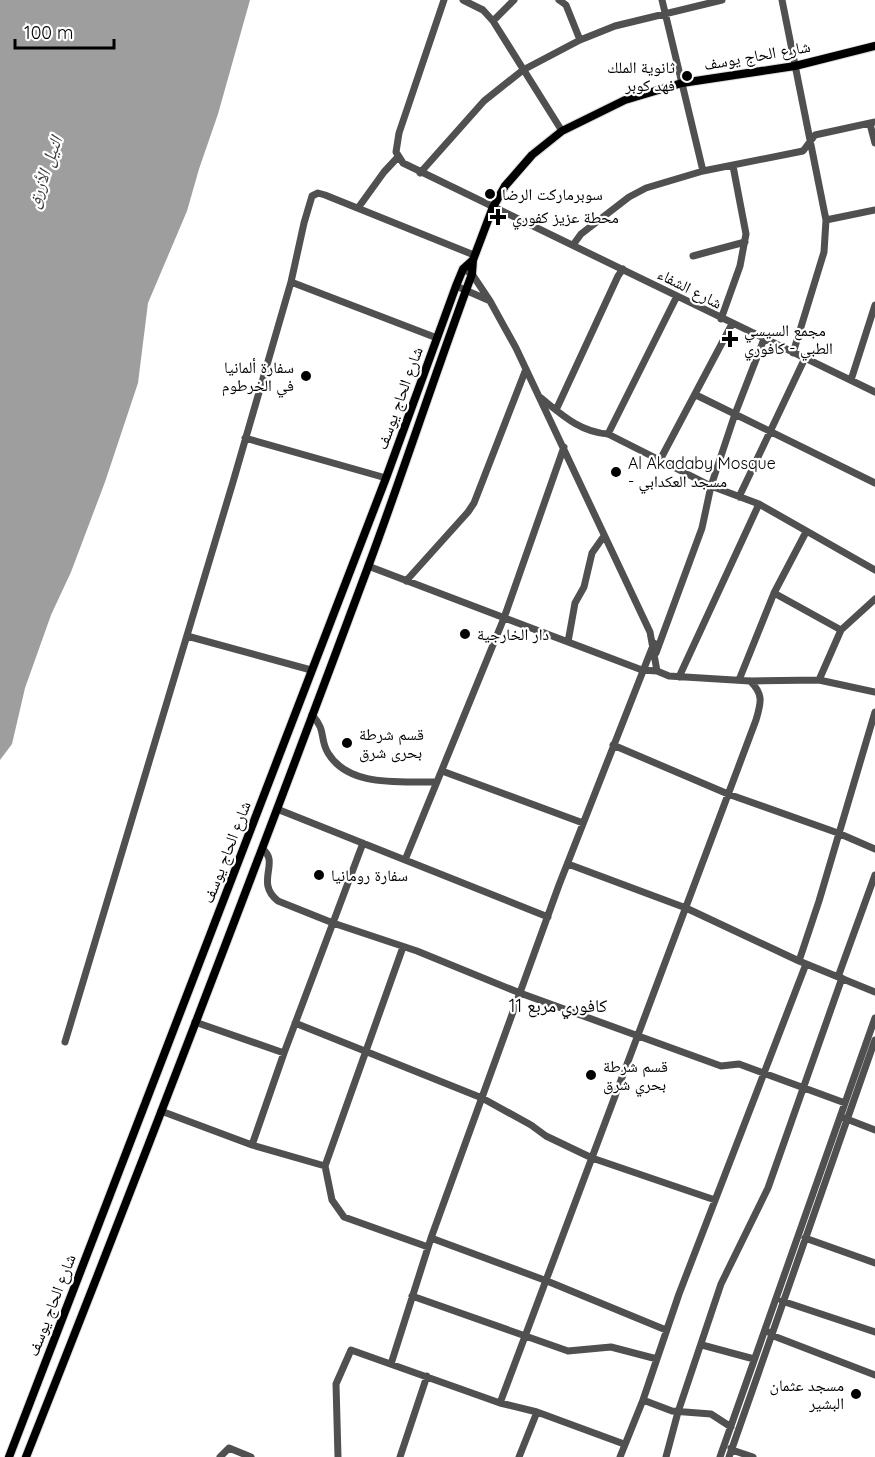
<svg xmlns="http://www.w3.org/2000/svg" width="875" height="1457" font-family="Quicksand,'Noto Naskh Arabic',sans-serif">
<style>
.water{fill:#9e9e9e}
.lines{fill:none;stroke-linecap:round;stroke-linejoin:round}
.major-casing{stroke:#dbdbdb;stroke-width:10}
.minor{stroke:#505050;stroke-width:7}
.major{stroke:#000;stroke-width:8}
.poi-dot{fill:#000;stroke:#fff;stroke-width:2}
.labels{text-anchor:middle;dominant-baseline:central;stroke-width:4.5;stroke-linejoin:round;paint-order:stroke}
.street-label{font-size:16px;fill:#000;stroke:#fff}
.poi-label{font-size:16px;fill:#000;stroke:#fff;text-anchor:start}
.water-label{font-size:18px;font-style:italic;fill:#3f3f3f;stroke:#fff}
.neighbourhood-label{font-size:18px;fill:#000;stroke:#fff}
</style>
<rect width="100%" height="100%" fill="#fff"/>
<path class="water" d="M0,0H250L218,114L199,169L187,211L148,303L138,383L105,482L71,572L51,615L25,688L12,744L0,760Z"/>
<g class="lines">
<g class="major-casing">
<path id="major" d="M9,1457L386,478L456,286L463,269L473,260
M26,1457C143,1162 257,865 368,567C404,470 436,371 472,274L473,260L493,207L505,186L532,155L562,131L625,100L682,83L795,66L875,46"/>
</g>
<path class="minor" d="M444,0L399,133L396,152L403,163L875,392
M463,0L483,10L493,21
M514,0L493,21L562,131
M559,0L566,5L580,40
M662,0L703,171
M782,0L826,220L824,252L793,353
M870,124L875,143
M420,173L484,101L523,70L580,40L615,26L722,0
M358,208L384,172L398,157
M826,220L875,210
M573,245L581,234L629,197L646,188L703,171L803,151L815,135L875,122
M693,256L745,242
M463,269L472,274L490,301L516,348L650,632L657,671L669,676L750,681L819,680L875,692
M291,282L437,338
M456,286L488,300
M721,319L740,266L746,234L733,166
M851,380L875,305
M696,395L875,483
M541,398C562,415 580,432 608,434L711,486L759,504L875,570
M556,410L618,276L623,269
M608,434L677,296
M245,438L386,478
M660,460L732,324
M739,497L805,358
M368,566L642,670L657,671
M406,581L468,512L474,503L526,369
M774,593L841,630
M187,636L311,670
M568,642L575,603L584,587L592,553L604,536
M656,653L702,528L711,486L735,414L764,339
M679,677L759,504
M739,680L774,593L806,532
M819,680L841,630L875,599
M312,715C327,731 319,738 328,753C349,788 401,781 437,782
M613,745L728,794L838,833L875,849
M442,771L583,823
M277,809L548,917
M262,849C281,862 254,882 278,901L333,923L417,951L520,993L721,1066L739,1064L845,1103
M405,860L504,618L564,447
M568,864L686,908L799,961L875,992
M403,947L325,1166L332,1200L344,1217L428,1247
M799,961L819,901L875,712
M838,977L875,875
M195,1022L284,1053
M295,1023L482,1098L531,1125L546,1136L592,1158L715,1200
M65,1042L233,482L291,282L304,223L312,196L318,193L325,195L474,255
M161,1111L252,1145L325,1166
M844,1118L875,1130
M252,1145L284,1053L363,843
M431,1238L547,1281L666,1330
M805,1238L875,1263
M412,1296L568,1351L611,1347L657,1359
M782,1301L875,1332
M770,1332L771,1335L875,1375
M702,1345L754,1359
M391,1364L431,1238L559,885L654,643
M643,1400L672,1411L711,1414L731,1427
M500,1403L756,720C761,703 764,694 750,681
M731,1448L732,1450L753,1457
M220,1457L229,1448L251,1457
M338,1457L336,1384L351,1350L500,1403L537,1412L624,1444
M400,1457L427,1376
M519,1457L537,1412
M620,1457L643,1400L679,1294L806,964
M666,1457L678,1412L721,1284L768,1188L842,978
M720,1457L875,1018
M729,1457L875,1040"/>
<use href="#major" class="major"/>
</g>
<g class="poi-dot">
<circle cx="687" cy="76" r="6"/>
<circle cx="490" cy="194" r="6"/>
<path d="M495 208h6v6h6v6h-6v6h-6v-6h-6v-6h6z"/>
<path d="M727 330h6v6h6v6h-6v6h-6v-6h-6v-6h6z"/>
<circle cx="306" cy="376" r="6"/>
<circle cx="616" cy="472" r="6"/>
<circle cx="465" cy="634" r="6"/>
<circle cx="347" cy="743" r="6"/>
<circle cx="319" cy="875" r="6"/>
<circle cx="591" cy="1075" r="6"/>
<circle cx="856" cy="1394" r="6"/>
</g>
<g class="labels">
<g class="street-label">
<text transform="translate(757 55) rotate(-10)">شارع الحاج يوسف</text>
<text transform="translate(690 288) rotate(27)">شارع الشفاء</text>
<text transform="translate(399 398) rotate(-70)">شارع الحاج يوسف</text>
<text transform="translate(226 852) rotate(-69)">شارع الحاج يوسف</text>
<text transform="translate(51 1305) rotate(-69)">شارع الحاج يوسف</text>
</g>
<g class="poi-label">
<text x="675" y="67" text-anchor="end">ثانوية الملك<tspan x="675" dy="18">فهد كوبر</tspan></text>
<text x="502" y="194">سوبرماركت الرضا</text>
<text x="512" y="217">محطة عزيز كفوري</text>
<text x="744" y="330">مجمع السيسي<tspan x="744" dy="18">الطبي - كافوري</tspan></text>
<text x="294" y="367" text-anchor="end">سفارة ألمانيا<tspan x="294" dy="18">في الخرطوم</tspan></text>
<text x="628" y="463">Al Akadaby Mosque<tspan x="628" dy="18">- مسجد العكدابي</tspan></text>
<text x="477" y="634">دار الخارجية</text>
<text x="359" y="734">قسم شرطة<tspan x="359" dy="18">بحرى شرق</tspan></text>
<text x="331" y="875">سفارة رومانيا</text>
<text x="603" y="1066">قسم شرطة<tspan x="603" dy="18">بحري شرق</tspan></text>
<text x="844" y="1385" text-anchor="end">مسجد عثمان<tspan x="844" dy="18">البشير</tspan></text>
</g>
<g class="water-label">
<text transform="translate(44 172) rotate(-71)">النيل الأزرق</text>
</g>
<g class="neighbourhood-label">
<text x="558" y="1005">كافوري مربع 11</text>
</g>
</g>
<path d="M15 39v9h99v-9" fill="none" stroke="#000000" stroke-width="3"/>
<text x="24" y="39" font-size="18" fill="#000000" stroke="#ffffff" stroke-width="4.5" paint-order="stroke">100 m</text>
</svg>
